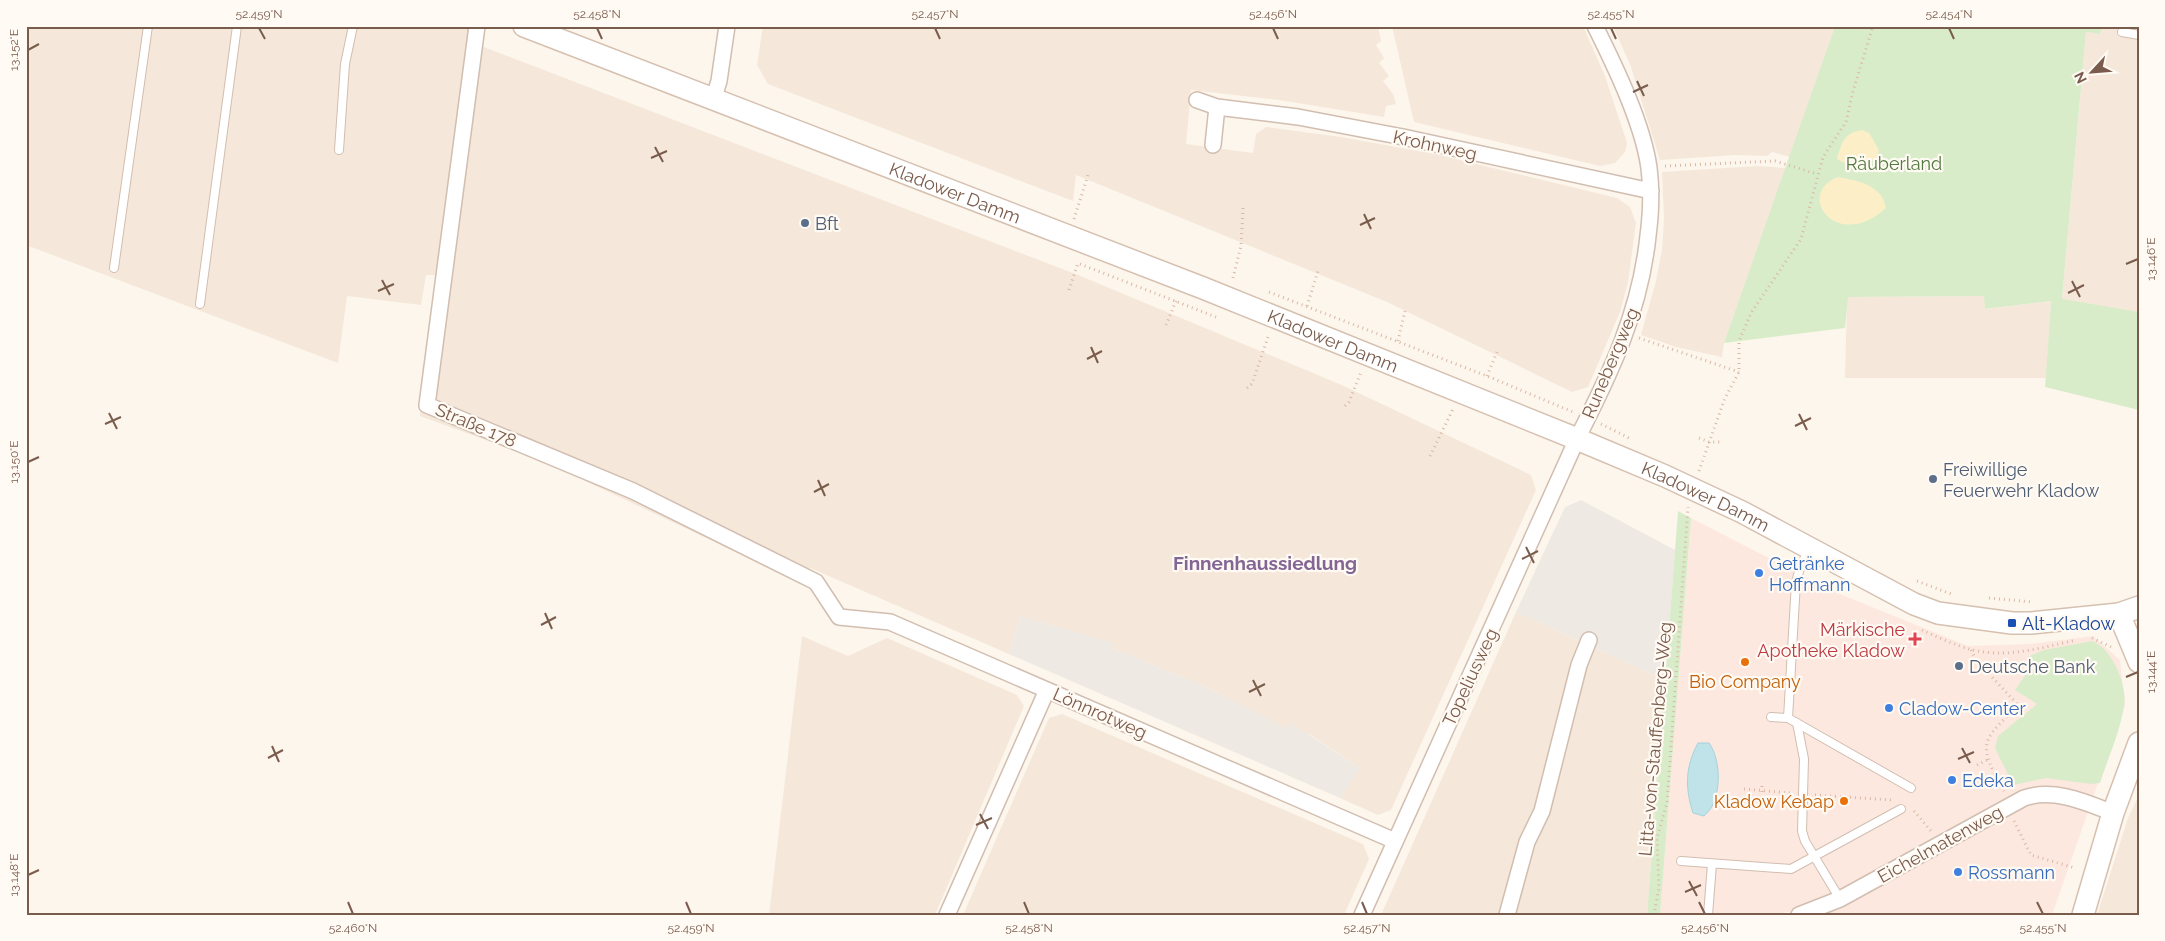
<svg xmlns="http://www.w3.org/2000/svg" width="2165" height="941" font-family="Raleway,sans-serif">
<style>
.residential{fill:#f5e8da}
.commercial{fill:#fde8e0}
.industrial{fill:#efe9e4}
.green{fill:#d8ecc9}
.sand{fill:#fcefc7}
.water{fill:#bfe3e8;stroke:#a5d3da}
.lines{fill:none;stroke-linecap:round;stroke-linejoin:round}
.lane-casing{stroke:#d1beb0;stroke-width:10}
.street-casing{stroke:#d1beb0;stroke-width:18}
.secondary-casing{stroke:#d6c0b0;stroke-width:24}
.path{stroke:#d9b8a5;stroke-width:3;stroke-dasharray:1 4;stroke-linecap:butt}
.lane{stroke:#fff;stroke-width:8}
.street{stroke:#fff;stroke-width:15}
.secondary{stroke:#fff;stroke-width:21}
.ticks{fill:none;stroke:#7a5c4d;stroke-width:2}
.service-dot{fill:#5c6f8a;stroke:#fffaf3;stroke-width:2}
.shop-dot{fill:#3f7fe0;stroke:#fffaf3;stroke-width:2}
.transit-dot{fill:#1a4fb4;stroke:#fffaf3;stroke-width:2}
.health-dot{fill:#e0444e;stroke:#fffaf3;stroke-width:2}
.food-dot{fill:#e8710a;stroke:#fffaf3;stroke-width:2}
.labels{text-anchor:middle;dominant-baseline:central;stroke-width:4.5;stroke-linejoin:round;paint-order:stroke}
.street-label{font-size:18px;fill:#7a5c4d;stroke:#fffaf3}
.park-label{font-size:18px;fill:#537a41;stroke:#fffaf3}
.service-label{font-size:18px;fill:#4e5e75;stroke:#fffaf3;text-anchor:start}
.shop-label{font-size:18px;fill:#366cbe;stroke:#fffaf3;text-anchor:start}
.transit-label{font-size:18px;fill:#164399;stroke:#fffaf3;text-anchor:start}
.health-label{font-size:18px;fill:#be3a42;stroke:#fffaf3;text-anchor:end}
.food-label{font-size:18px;fill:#c56008;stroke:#fffaf3}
.neighbourhood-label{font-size:19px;font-weight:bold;fill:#846695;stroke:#fffaf3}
.neatline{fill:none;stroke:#7a5c4d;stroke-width:2}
.ticks-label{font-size:12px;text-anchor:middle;fill:#7a5c4d}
</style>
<rect width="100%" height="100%" fill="#fdf6ec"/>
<path class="residential" d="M26,26H463L482,33L481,46L1078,275L1344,386L1531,475L1536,490L1391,810L1378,815L1340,798L1360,768L1309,734L1287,730L1213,690L1112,648L1113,643L1020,616L1009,654L810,568L808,586L545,462L420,416L437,275H426L421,305L347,296L338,363L26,245Z
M763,26H1378L1381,41L1376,45L1384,58L1379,63L1389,76L1383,81L1393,94L1396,104L1386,106L1384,117L1279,100L1191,90L1186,144L1253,153L1256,134L1266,127L1341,137L1435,154L1617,198L1630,207L1636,223L1628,282L1620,312L1588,387L1572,392L1387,302L1076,175L1073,201L768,84L757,65Z
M1392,26H1583L1605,76L1627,143L1625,152L1615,163L1600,166L1414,122Z
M1613,26H1835L1790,157L1772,152L1767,156L1735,155L1660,160L1631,67Z
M2102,26H2139V312L2062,300L2086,32L2100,34Z
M1758,166L1786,168L1724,343L1722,357L1676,347L1641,335L1656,281L1662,250L1664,219L1662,172Z
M1985,296L1986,309L2051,301L2046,378H1845L1847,297Z
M1516,612L1665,680L1647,915H1381Z
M802,636L848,656L887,638L1017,695L1024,706L935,915H769Z
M1062,714L1363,844L1369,859L1344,915H963L1049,718Z
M2139,795V915H2097L2128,818Z"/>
<path class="commercial" d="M1691,518L1835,592L1968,646L2030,644L2093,636L2120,660L2125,706L2052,915H1903L1786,912L1780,915H1660Z"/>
<path class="industrial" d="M1581,500L1675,550L1665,680L1516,612L1565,507Z
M1020,616L1114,643L1112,648L1213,690L1287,729L1291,723L1360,768L1340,798L1009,654Z"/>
<path class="green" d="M1835,26H2102L2100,34L2086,32L2062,299L2139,312V410L2045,387L2051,301L1985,309L1984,296L1848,297L1845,328L1724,343Z
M1678,511L1691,518L1660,915H1647Z
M2092,641C2112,648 2128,686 2124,706C2120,732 2108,758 2100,783L2091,784L2046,778L2013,785L1995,748L1998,736L2037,704L2015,690L2026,674L2034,669V664L2027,661V657L2044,650Z"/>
<path class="sand" d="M1862,130L1869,133L1879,150L1876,157L1865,167H1852L1837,159C1842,142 1844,133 1862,130Z
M1838,177C1859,181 1882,185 1886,208C1837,253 1794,194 1838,177Z"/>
<path class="water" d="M1698,743H1709C1720,758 1721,787 1713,804C1712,808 1707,813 1704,816L1693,813C1685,788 1685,767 1698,743Z"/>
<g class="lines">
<g class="lane-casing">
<path id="lane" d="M2122,32L2139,35
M339,150L345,64L353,26
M114,268L148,26
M200,304L237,26
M1771,717L1788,718L1911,788
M1788,718L1796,582L1801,565L1809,550
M1797,723L1804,759L1802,831L1805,841L1840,899
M1681,861L1791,869L1901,809
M1708,915L1712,864"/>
</g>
<g class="street-casing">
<path id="street" d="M477,26L427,405L633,491L816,582L839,617L890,622L1395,841
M713,100L719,81L727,26
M1197,100L1217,107L1298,117L1403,137L1651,191
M1213,145L1217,107
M947,915L1047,690
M1362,915L1577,439C1611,372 1640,312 1648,236C1651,213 1652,191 1649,168C1643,124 1615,66 1595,26
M1507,915L1527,842L1542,811L1579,665L1589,640
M1799,915L1840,899L2024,798C2054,788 2085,802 2113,813"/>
</g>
<g class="secondary-casing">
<g id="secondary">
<path id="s1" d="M524,26L1203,288L1577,439L1665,476L1742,512L1914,604L1938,613L2012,623H2031L2119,614L2139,607"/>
<path d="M2119,614L2139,662"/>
<path d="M2083,915L2113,813L2139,743"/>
</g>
</g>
<path class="path" d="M1665,166L1775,161L1817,174
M1074,219L1088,175
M1080,264L1216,317
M1233,278L1241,246L1243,208
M1069,290L1078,263
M1269,292L1487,376L1573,412
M1307,306L1318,271
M1166,325L1176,301
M1639,338L1739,372
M1398,341L1405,311
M1487,376L1497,352
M1247,388L1252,384L1268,337
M1345,406L1349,402L1361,372
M1601,424L1629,438
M1699,438L1709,442H1721
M1430,456L1453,409
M1699,471L1725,398L1739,372V341L1751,313L1801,239L1823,157L1846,122L1853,91L1873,26
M1917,581L1951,594
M1989,598L2033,602
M1922,630C1937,637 1953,644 1969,649C2004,659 2041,648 2076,640
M2092,638L2111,647
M1971,650L1976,660L2019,706C1979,741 1978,745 2004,791
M1977,765L1987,760
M1744,789L1791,793
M1815,795L1891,800
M1762,797V785
M1914,811L1931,831
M2014,821L2031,855L2075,868
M1654,915L1659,887L1657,838L1667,803L1688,507"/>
<use href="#lane" class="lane"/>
<use href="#street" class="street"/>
<use href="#secondary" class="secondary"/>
</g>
<path class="ticks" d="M259,28L265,39M597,28L602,39M935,28L940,39M1273,28L1278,39M1611,28L1616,39M1949,28L1954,39M28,50L39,44M1637,81L1644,96M1633,92L1648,85M655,147L663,162M651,158L667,151M1364,214L1371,229M1360,225L1375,218M2126,264L2138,259M382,280L390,295M2072,281L2080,297M378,291L394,284M2068,293L2084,285M1091,347L1098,363M1087,359L1102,351M109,413L117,429M1799,414L1807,430M105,424L121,417M1795,426L1811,418M28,462L39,457M818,480L825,496M814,492L829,484M1526,547L1534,563M1522,559L1538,551M545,613L552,629M541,625L556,617M2126,677L2138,672M1253,680L1261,696M1249,692L1265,684M272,746L279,762M1962,748L1970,763M268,758L283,750M1958,759L1974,752M980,814L988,829M976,825L992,818M28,875L39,870M1689,881L1697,896M1685,892L1701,885M348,902L353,914M686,902L691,914M1024,902L1029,914M1362,902L1367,914M1699,902L1705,914M2037,902L2043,914"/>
<g class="service-dot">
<circle cx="805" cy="223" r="5"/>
<circle cx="1933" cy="479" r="5"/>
<circle cx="1959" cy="666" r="5"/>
</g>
<g class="shop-dot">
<circle cx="1759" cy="573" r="5"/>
<circle cx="1889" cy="708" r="5"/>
<circle cx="1952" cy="780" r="5"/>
<circle cx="1958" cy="872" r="5"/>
</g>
<rect class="transit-dot" x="2007" y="618" width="10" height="10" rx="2.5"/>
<path class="health-dot" d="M1912.5 631.5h5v5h5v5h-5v5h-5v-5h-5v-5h5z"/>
<g class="food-dot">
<circle cx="1745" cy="662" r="5"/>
<circle cx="1844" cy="801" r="5"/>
</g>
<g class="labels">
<g class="street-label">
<text transform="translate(1435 145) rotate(12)">Krohnweg</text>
<text stroke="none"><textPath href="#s1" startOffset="462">Kladower Damm</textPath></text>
<text stroke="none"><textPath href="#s1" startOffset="868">Kladower Damm</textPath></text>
<text transform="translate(1610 363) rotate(-67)">Runebergweg</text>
<text transform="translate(476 425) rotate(23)">Straße 178</text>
<text stroke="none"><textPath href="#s1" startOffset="1272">Kladower Damm</textPath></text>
<text transform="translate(1470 677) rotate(-65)">Topeliusweg</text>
<text transform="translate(1100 713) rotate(24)">Lönnrotweg</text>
<text transform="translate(1655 739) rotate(-85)">Litta-von-Stauffenberg-Weg</text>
<text transform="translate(1940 844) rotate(-29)">Eichelmatenweg</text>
</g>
<g class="park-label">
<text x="1894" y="163">Räuberland</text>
</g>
<g class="service-label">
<text x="815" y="223">Bft</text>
<text x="1943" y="469">Freiwillige<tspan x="1943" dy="21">Feuerwehr Kladow</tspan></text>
<text x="1969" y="666">Deutsche Bank</text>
</g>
<g class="shop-label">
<text x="1769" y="563">Getränke<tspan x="1769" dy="21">Hoffmann</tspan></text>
<text x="1899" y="708">Cladow-Center</text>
<text x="1962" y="780">Edeka</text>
<text x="1968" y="872">Rossmann</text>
</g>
<g class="transit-label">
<text x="2022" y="623">Alt-Kladow</text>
</g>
<g class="health-label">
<text x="1905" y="629">Märkische<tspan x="1905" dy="21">Apotheke Kladow</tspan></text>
</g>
<g class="food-label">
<text x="1745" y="681">Bio Company</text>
<text x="1834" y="801" text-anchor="end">Kladow Kebap</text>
</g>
<g class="neighbourhood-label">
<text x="1265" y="563">Finnenhaussiedlung</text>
</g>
</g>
<rect width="2165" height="941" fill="none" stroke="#fffaf3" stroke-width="55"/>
<g transform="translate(2092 72) rotate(244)" stroke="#fffaf3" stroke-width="4" paint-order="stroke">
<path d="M0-4L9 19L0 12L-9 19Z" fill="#7a5c4d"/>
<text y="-8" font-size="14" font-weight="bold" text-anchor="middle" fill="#7a5c4d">N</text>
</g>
<rect x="28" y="28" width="2110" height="886" class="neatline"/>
<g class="ticks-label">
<text x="259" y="18">52.459°N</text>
<text x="597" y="18">52.458°N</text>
<text x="935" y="18">52.457°N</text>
<text x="1273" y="18">52.456°N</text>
<text x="1611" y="18">52.455°N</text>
<text x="1949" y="18">52.454°N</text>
<text transform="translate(14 50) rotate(-90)" y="4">13.152°E</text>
<text transform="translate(2151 259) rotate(-90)" y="4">13.146°E</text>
<text transform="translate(14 462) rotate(-90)" y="4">13.150°E</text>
<text transform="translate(2151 672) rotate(-90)" y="4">13.144°E</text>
<text transform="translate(14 875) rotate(-90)" y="4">13.148°E</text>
<text x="353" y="932">52.460°N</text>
<text x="691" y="932">52.459°N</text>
<text x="1029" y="932">52.458°N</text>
<text x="1367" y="932">52.457°N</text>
<text x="1705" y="932">52.456°N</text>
<text x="2043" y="932">52.455°N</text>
</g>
</svg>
